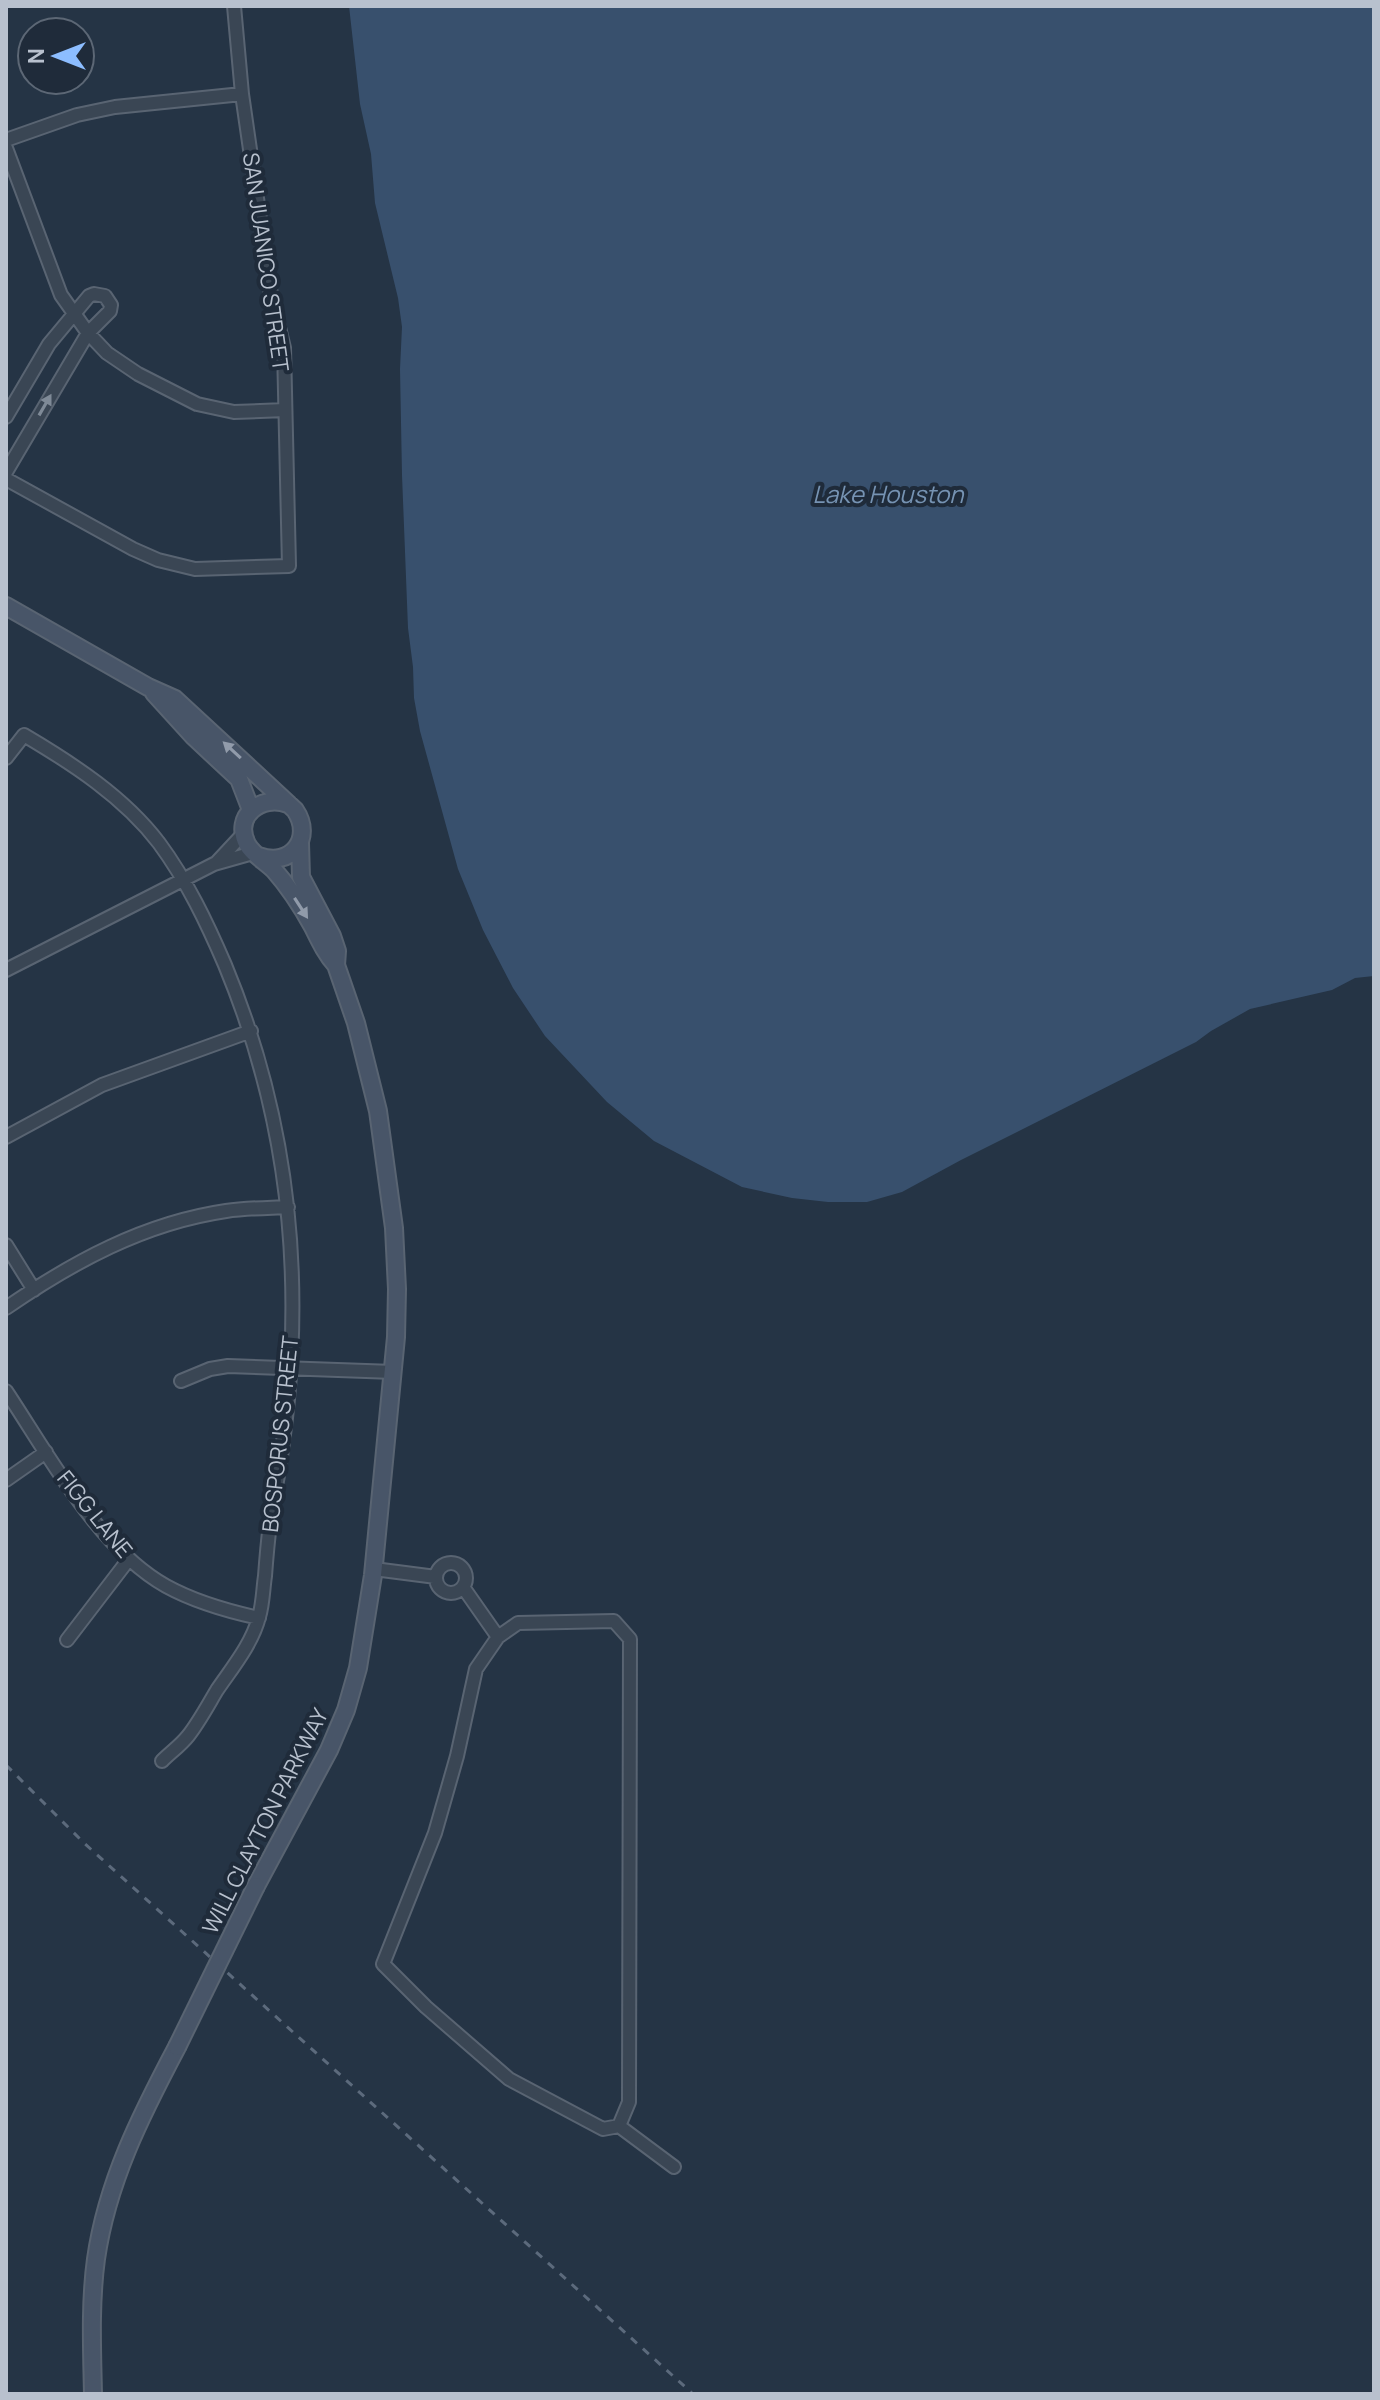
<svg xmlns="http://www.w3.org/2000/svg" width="1380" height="2400" font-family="Manrope,sans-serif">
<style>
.water{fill:#38506d}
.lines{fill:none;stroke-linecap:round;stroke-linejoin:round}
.street-casing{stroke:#596472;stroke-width:16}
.secondary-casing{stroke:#596472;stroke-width:20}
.street{stroke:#3a4654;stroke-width:12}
.secondary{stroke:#485568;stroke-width:16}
.rail{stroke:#5c6a7c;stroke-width:3;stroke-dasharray:8 8;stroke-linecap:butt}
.secondary-bridge-casing{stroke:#596472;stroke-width:20;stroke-linecap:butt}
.secondary-bridge{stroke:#485568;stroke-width:16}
.oneway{fill:#7f8a97}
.oneway2{fill:#919baa}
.labels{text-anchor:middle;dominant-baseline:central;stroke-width:8;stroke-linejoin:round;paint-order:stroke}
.street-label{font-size:22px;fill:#b8c1ce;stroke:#1f2b3a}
.water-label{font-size:24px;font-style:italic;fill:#7693b3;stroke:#1f2b3a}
</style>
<rect width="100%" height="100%" fill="#253445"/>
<path class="water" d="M349,6H1374V976L1355,978L1332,990L1250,1009L1211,1031L1196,1042L961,1160L902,1192L867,1202H828L792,1198L742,1187L654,1141L607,1102L545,1036L513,988L483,930L458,869L420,731L414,698L413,667L408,628L402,475L400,369L402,327L398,298L375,203L371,154L360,104Z"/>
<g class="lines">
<g class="street-casing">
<path id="street" d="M6,140L77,115L115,107L242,94
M6,148L61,295L88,333L107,353L138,374L197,404L234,412L285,410
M6,417L49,344L89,296L94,294L105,296L111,305L110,311L88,333L6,472
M6,479L133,549L158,560L195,569L289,566L284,348L271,295L242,94L234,6
M6,758L24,735C73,764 124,797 159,843C187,881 207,923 225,965C296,1136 308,1317 274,1498C269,1523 267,1549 265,1576C263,1589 263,1604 259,1617C252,1644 232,1668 217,1690C208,1705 199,1722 188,1736C181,1745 170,1753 162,1761
M217,862L244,833
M6,970L214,864L253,853
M6,1137L102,1085L251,1031
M6,1245L34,1290
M6,1308C73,1262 144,1223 226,1211C246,1208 268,1208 288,1207
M181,1381L210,1369L228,1366L394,1372
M6,1391C48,1454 98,1548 166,1586C195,1602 227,1611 259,1618
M6,1480L46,1452
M436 1578a15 15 0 1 1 30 0a15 15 0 1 1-30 0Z
M374,1569L436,1577
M463,1587L498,1637
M614,1621L630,1639L629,2102L619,2126L603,2129L509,2079L426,2007L383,1964L435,1833L457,1756L476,1669L498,1637L518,1623Z
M67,1640L129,1559
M619,2126L674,2167"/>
</g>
<g class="secondary-casing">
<path id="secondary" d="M6,606L148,687L175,699L295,810C314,838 291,868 259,856
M154,693L194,737L239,779L251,810
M288,804C261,794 233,816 247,844C253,855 265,861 274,870C289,887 302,907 313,927C320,941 326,954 336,965
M256,1886L329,1750L346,1710L358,1668L373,1575L396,1337L397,1289L394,1228L378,1111L356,1023L336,965L337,951L332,936L301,877L300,843
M93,2394C92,2349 90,2303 96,2259C107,2182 141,2115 177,2047"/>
</g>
<use href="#street" class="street"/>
<use href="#secondary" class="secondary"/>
<path class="rail" d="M6,1765L84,1843L693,2394"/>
<g class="secondary-bridge-casing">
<path id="secondary-bridge" d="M177,2047L256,1886"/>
</g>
<use href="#secondary-bridge" class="secondary-bridge"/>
</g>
<defs><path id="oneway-solid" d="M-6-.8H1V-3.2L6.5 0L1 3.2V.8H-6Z" transform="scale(2)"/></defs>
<use class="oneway" href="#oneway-solid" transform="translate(45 405) rotate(-60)"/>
<g class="oneway2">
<use href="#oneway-solid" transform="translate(232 750) rotate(-137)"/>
<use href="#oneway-solid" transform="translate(301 908) rotate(57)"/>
</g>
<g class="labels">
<g class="street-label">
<text transform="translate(266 262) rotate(82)">SAN JUANICO STREET</text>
<text transform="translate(280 1434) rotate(-84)">BOSPORUS STREET</text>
<text transform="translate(95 1514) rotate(51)">FIGG LANE</text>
<text transform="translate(265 1821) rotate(-63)">WILL CLAYTON PARKWAY</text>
</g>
<g class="water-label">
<text x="888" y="493">Lake Houston</text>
</g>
</g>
<rect width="1380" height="2400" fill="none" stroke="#b8c1ce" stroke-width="16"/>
<g transform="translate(56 56) rotate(270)"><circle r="38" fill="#1f2b3a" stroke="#5c6775" stroke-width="2"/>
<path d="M0-6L14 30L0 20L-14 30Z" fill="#8cbdff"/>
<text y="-12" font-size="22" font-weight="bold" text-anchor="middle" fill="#b8c1ce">N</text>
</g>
</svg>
